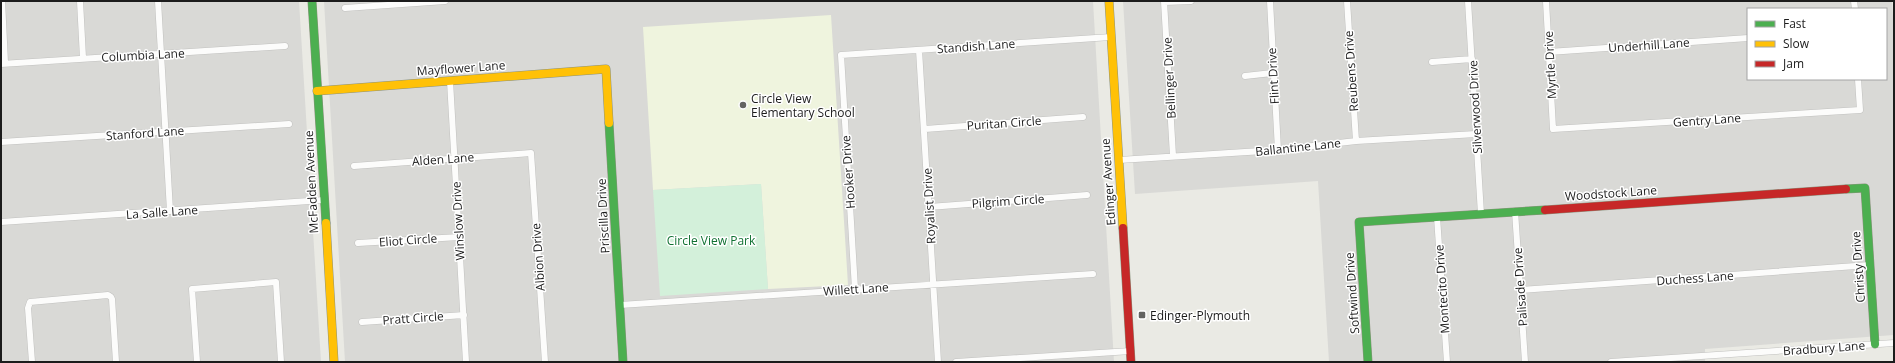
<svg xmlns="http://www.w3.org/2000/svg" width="1895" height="363" font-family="'Open Sans',sans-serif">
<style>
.residential{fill:#d9d9d6;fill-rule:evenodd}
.education{fill:#eff4de}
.park{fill:#d3f0da}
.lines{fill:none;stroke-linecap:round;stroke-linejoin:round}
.street-casing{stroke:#c1c1bf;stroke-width:7}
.fast-casing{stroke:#8c937e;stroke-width:9}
.slow-casing{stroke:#8c937e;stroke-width:9}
.jam-casing{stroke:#8c937e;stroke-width:9}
.street{stroke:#fcfcfb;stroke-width:6}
.fast{stroke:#4caf50;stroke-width:8}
.slow{stroke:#ffc107;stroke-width:8}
.jam{stroke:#c62828;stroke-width:8}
.poi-dot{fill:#646462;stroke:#fff;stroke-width:1.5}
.labels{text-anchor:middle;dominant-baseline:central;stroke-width:3;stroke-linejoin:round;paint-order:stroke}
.street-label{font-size:12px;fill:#1c1c1c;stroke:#fff}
.poi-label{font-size:12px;fill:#1c1c1c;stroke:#fff;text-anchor:start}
.park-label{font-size:12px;fill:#117233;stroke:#fff}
</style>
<rect width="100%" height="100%" fill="#eaeae4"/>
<path class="residential" d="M1,1H299L321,362H1Z
M324,1H1093L1114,362H345Z
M1123,1H1892L1894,35V335L1705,349V362H1329L1318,181L1135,194ZM1748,9H1886V79H1748Z"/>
<path class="education" d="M831,15L848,285L768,289L761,184L653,190L643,27Z"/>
<path class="park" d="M761,184L768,289L660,296L653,190Z"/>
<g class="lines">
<g class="street-casing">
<path id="street" d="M2,1L5,63
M80,1L83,58
M158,1L170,211
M1164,1L1173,156
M1270,1L1278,150
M1347,1L1356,141
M1468,1L1481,214
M1546,1L1553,129L1860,110L1858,79
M1854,1L1855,9
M1164,2L1191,1
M345,8L445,1
M919,50L938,362
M1549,52L1748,38
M1432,62L1472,59
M1,64L285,46
M1245,76L1273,73
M450,81L466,362
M925,129L1083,117
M1,142L289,124
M1119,160L1278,150L1356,141L1476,134
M354,166L531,153L545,362
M929,207L1087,195
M1515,211L1525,362
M1437,217L1447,362
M1,222L324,200
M358,243L459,237
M855,289L841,55L1111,37
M1520,290L1870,265
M620,305L1093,274
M362,322L464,315
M32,362L28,308L30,302L108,295L111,297L112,299L116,362
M197,362L192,289L276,282L281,362
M956,362L1131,351
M1611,362L1894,343"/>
</g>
<g class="fast-casing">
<path id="fast" d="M312,1L326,223
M609,123L623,362
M1846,189L1865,188L1875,344
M1368,362L1359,222L1545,210"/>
</g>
<g class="slow-casing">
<path id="slow" d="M1109,1L1123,228
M317,91L606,69L609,123
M326,223L334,362"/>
</g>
<g class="jam-casing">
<path id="jam" d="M1545,210L1846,189
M1123,228L1131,362"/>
</g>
<use href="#street" class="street"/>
<use href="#fast" class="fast"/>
<use href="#slow" class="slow"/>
<use href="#jam" class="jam"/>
</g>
<g class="poi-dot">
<circle cx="743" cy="105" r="4"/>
<rect x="1138" y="311" width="8" height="8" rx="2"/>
</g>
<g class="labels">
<g class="street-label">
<text transform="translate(1649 45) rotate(-4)">Underhill Lane</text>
<text transform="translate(976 46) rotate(-4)">Standish Lane</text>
<text transform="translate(143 55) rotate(-3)">Columbia Lane</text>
<text transform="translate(1550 65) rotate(-93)">Myrtle Drive</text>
<text transform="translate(461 68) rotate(-4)">Mayflower Lane</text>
<text transform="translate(1351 71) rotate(-94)">Reubens Drive</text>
<text transform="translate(1273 76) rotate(-93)">Flint Drive</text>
<text transform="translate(1169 78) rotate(-93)">Bellinger Drive</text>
<text transform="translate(1475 107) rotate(-93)">Silverwood Drive</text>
<text transform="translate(1707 120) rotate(-4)">Gentry Lane</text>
<text transform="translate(1004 123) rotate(-4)">Puritan Circle</text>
<text transform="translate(145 133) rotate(-4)">Stanford Lane</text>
<text transform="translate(1298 147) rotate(-6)">Ballantine Lane</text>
<text transform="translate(443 159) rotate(-4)">Alden Lane</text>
<text transform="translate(848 172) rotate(-94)">Hooker Drive</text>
<text transform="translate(311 182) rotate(-93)">McFadden Avenue</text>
<text transform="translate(1108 182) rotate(-94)">Edinger Avenue</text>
<text transform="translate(1611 193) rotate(-4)">Woodstock Lane</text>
<text transform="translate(1008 201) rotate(-4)">Pilgrim Circle</text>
<text transform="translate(929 206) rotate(-93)">Royalist Drive</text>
<text transform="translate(162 212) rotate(-4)">La Salle Lane</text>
<text transform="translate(603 216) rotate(-93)">Priscilla Drive</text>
<text transform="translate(458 221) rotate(-93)">Winslow Drive</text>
<text transform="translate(408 240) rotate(-4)">Eliot Circle</text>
<text transform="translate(538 257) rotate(-94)">Albion Drive</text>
<text transform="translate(1858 267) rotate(-94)">Christy Drive</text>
<text transform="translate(1695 278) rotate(-4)">Duchess Lane</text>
<text transform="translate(1520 287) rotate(-94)">Palisade Drive</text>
<text transform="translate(856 289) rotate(-4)">Willett Lane</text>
<text transform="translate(1442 289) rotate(-94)">Montecito Drive</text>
<text transform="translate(1352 293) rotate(-94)">Softwind Drive</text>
<text transform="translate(413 318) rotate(-4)">Pratt Circle</text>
<text transform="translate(1824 348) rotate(-4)">Bradbury Lane</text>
</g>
<g class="poi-label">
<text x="751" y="98">Circle View<tspan x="751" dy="14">Elementary School</tspan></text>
<text x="1150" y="315">Edinger-Plymouth</text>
</g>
<g class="park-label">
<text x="711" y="240">Circle View Park</text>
</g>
</g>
<rect width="1895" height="363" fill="none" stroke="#1c1c1c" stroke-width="4"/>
<rect x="1747" y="8" width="140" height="72" fill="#ffffff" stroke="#a4a4a4"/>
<rect x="1755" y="21" width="20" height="6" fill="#4caf50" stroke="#a4a4a4"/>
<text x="1783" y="28" font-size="12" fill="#1c1c1c">Fast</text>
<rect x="1755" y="41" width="20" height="6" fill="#ffc107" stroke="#a4a4a4"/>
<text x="1783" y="48" font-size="12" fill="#1c1c1c">Slow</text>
<rect x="1755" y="61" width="20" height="6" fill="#c62828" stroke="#a4a4a4"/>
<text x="1783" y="68" font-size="12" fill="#1c1c1c">Jam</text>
</svg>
